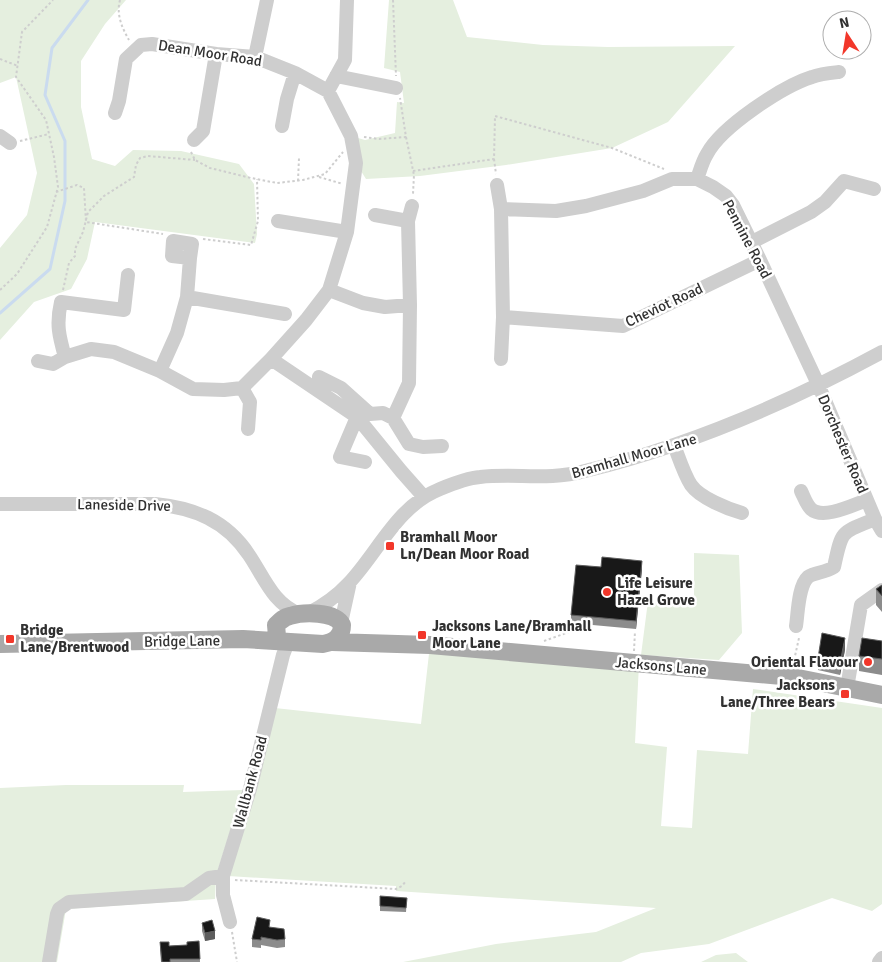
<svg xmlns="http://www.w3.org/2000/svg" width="882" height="962" font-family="Signika,sans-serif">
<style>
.green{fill:#e5efdf}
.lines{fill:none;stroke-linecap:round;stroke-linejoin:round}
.stream{stroke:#cadbef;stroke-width:3}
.path{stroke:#cecece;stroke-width:2;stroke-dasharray:2.5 2.5;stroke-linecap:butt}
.minor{stroke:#cecece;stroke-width:14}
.major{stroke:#a9a9a9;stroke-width:18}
.wall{fill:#8c8c8c}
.shaded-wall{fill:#5d5d5d}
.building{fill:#181818;stroke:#5d5d5d}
.poi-dot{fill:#f2372a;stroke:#fff;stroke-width:2}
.labels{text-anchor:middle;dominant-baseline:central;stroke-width:5;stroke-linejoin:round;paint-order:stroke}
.street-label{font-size:15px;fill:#313131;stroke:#fff}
.poi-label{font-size:15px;font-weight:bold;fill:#313131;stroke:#fff;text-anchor:start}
</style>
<rect width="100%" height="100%" fill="#fff"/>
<path class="green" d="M0,0H126L105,24L81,61V107L92,159L115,166L133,150L181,151L239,164L254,184L257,234L255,243L95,222L87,259L71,289L34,302L0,340V248L27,215L37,173L16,77L0,83Z
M389,0H453L467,37L543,45L608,47L735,46L668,122L612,148L506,165L420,176L366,179L356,163L351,136L365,140L395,133L397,102L404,103L400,72L384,68Z
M694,553L739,555L742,633L719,660L641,655L648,601L694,606Z
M430,645L639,664L635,743L667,747L661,826L692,828L697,750L748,754L753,689L882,708V904L872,911L832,898L709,944L641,953L621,962H403L496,944L596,932L656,908L396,891V886L228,876L275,708L421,724Z
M66,785H184L183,792L243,790L216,876L215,899L66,909L57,962H0V788Z
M736,953L748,962H701L716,955Z"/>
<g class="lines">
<path class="stream" d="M0,313L50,269L65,201V141L45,95L52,48L88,0"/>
<path class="path" d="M120,0C116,14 122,28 129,40
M393,0L396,76
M0,59L18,66
M364,137L379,139L406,137L400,98
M406,137L414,175L413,194
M20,141L49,134
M191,152L195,160L210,168L251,178L277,183L303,180L325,174L343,152
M494,159L496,174
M413,171L494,159L495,116L612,148L664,169
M319,177L343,184
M298,181L299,158
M56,192L77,185L84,188L86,222L163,234
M203,239L251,245L258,221L257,179
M0,290L17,274L47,227L58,187L54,157L46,120L16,77L22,32L53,0
M63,290L69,263L75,256V249L83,232L88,212L104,196L134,177L136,165L140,158L148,156L195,160
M544,641L569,632L577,627
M634,651L635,631
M793,665L799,638
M235,880L396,889L402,886L406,881
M232,932L237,962"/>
<path class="minor" d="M255,57L267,0
M336,76L396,88
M328,91L345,60L347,0
M115,113L119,101L126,59L141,45L152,44L216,54L255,57L295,73L328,91L351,136L356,163L347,232L329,290L306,320L271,359L357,417L401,471L424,497
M282,126L287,99L295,73
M0,136L10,143
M194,140L203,131L216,54
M697,179C700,171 702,162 707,154C721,127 783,86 812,77C820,74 830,73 839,72
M497,185L501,209L503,317L623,326L760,260
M501,209L556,211L586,206L643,191L672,179H697L713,187L726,196L733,205L760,260L818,384L875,519L882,531
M375,215L408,221L410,305
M278,221L347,232
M408,221L412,206
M752,242L811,212L825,202L844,181L874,189
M329,290L363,303L385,307L410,305L409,383L393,418L409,444L423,447L442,446
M187,297L285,314
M65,357C59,336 56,324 61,302L124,310L128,275
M501,359L503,317
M38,361L53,364L65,357L91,349L114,352L160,371L193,389L224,390L242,388L271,359
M160,371L177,333L187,297L190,258L172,256L173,241L192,244L190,258
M319,377L341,388L370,414L383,413L393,418
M242,388L250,402L248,429
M357,417L340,457L365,462
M674,445C679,458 684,474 691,485C700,498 728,509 742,513
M801,491C804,497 806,504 811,509C823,520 853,505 867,500
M0,504H155C194,508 226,520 249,555C264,577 273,604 300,614
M307,614C323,606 337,596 349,583C379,551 397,506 440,489C452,484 467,478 480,477C517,473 547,481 585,471C689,446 788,403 882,352
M341,623L350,582
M796,626C798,614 798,586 808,577C815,572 825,573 834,567C842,530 840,533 875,519
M847,688L861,605L882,590
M230,922L223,895V876L250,789L283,655L288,642
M49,962L57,914L59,909L69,902L186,894L209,878L223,876
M879,962L882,958"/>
<path class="major" d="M332,642L430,645L793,677L882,695
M0,644L243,639L323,644C334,642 342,637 342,625C335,611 303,612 290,616C284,617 281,620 276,625L277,636L281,641"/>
</g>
<path class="wall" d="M601,567L642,569L636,629L571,623V615Z
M882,585V612L876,605V589Z
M882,641V675L859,671V656Z
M845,650L840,675L818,670V658Z
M407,898L406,912L380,911V906Z
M202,923L215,939L205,941L202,931Z
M270,927L285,939V947L277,948L261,945V948L252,947V939Z
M199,941L200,962H161L160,950V942L169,946L187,945Z"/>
<path class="shaded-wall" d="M642,561V569L636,629V621Z
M845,638V650L840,675V663Z
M215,931V939L205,941V933Z"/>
<path class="building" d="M602,557L642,561L636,621L571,615L576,565L601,567Z
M882,585V596L876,589Z
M822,633L845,638L840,663L818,658Z
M862,638L882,641V659L859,656Z
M380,896L407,898L406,908L380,906Z
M257,917L270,920L269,927L284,929L285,939L277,940L261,937V940L252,939Z
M212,920L215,931L205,933L202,923Z
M199,941L200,959H170V962H162L160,942H169V946L187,945V942Z"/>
<g class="poi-dot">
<rect x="385" y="541" width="10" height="10" rx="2.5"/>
<circle cx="607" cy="592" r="5"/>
<rect x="417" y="630" width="10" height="10" rx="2.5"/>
<rect x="5" y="634" width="10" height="10" rx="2.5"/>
<circle cx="868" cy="662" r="5"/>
<rect x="840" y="689" width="10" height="10" rx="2.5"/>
</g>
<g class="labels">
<g class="street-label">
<text transform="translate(210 53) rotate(9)">Dean Moor Road</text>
<text transform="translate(747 239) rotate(62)">Pennine Road</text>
<text transform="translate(664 305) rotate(-25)">Cheviot Road</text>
<text transform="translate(843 444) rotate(67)">Dorchester Road</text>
<text transform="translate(634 456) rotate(-16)">Bramhall Moor Lane</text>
<text transform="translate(124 505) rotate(1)">Laneside Drive</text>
<text transform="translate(182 641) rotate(-1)">Bridge Lane</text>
<text transform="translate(661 666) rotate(5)">Jacksons Lane</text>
<text transform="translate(250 782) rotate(-75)">Wallbank Road</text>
</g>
<g class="poi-label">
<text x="400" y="537">Bramhall Moor<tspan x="400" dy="17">Ln/Dean Moor Road</tspan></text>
<text x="617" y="583">Life Leisure<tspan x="617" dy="17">Hazel Grove</tspan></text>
<text x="432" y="626">Jacksons Lane/Bramhall<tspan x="432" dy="17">Moor Lane</tspan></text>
<text x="20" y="630">Bridge<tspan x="20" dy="17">Lane/Brentwood</tspan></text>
<text x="858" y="662" text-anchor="end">Oriental Flavour</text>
<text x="835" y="685" text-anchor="end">Jacksons<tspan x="835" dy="17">Lane/Three Bears</tspan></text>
</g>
</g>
<g transform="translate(847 35) rotate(348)"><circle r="24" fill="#ffffff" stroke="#adadad"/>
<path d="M0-4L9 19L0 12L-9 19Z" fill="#f2372a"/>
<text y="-8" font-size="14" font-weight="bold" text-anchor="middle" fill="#313131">N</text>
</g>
</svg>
